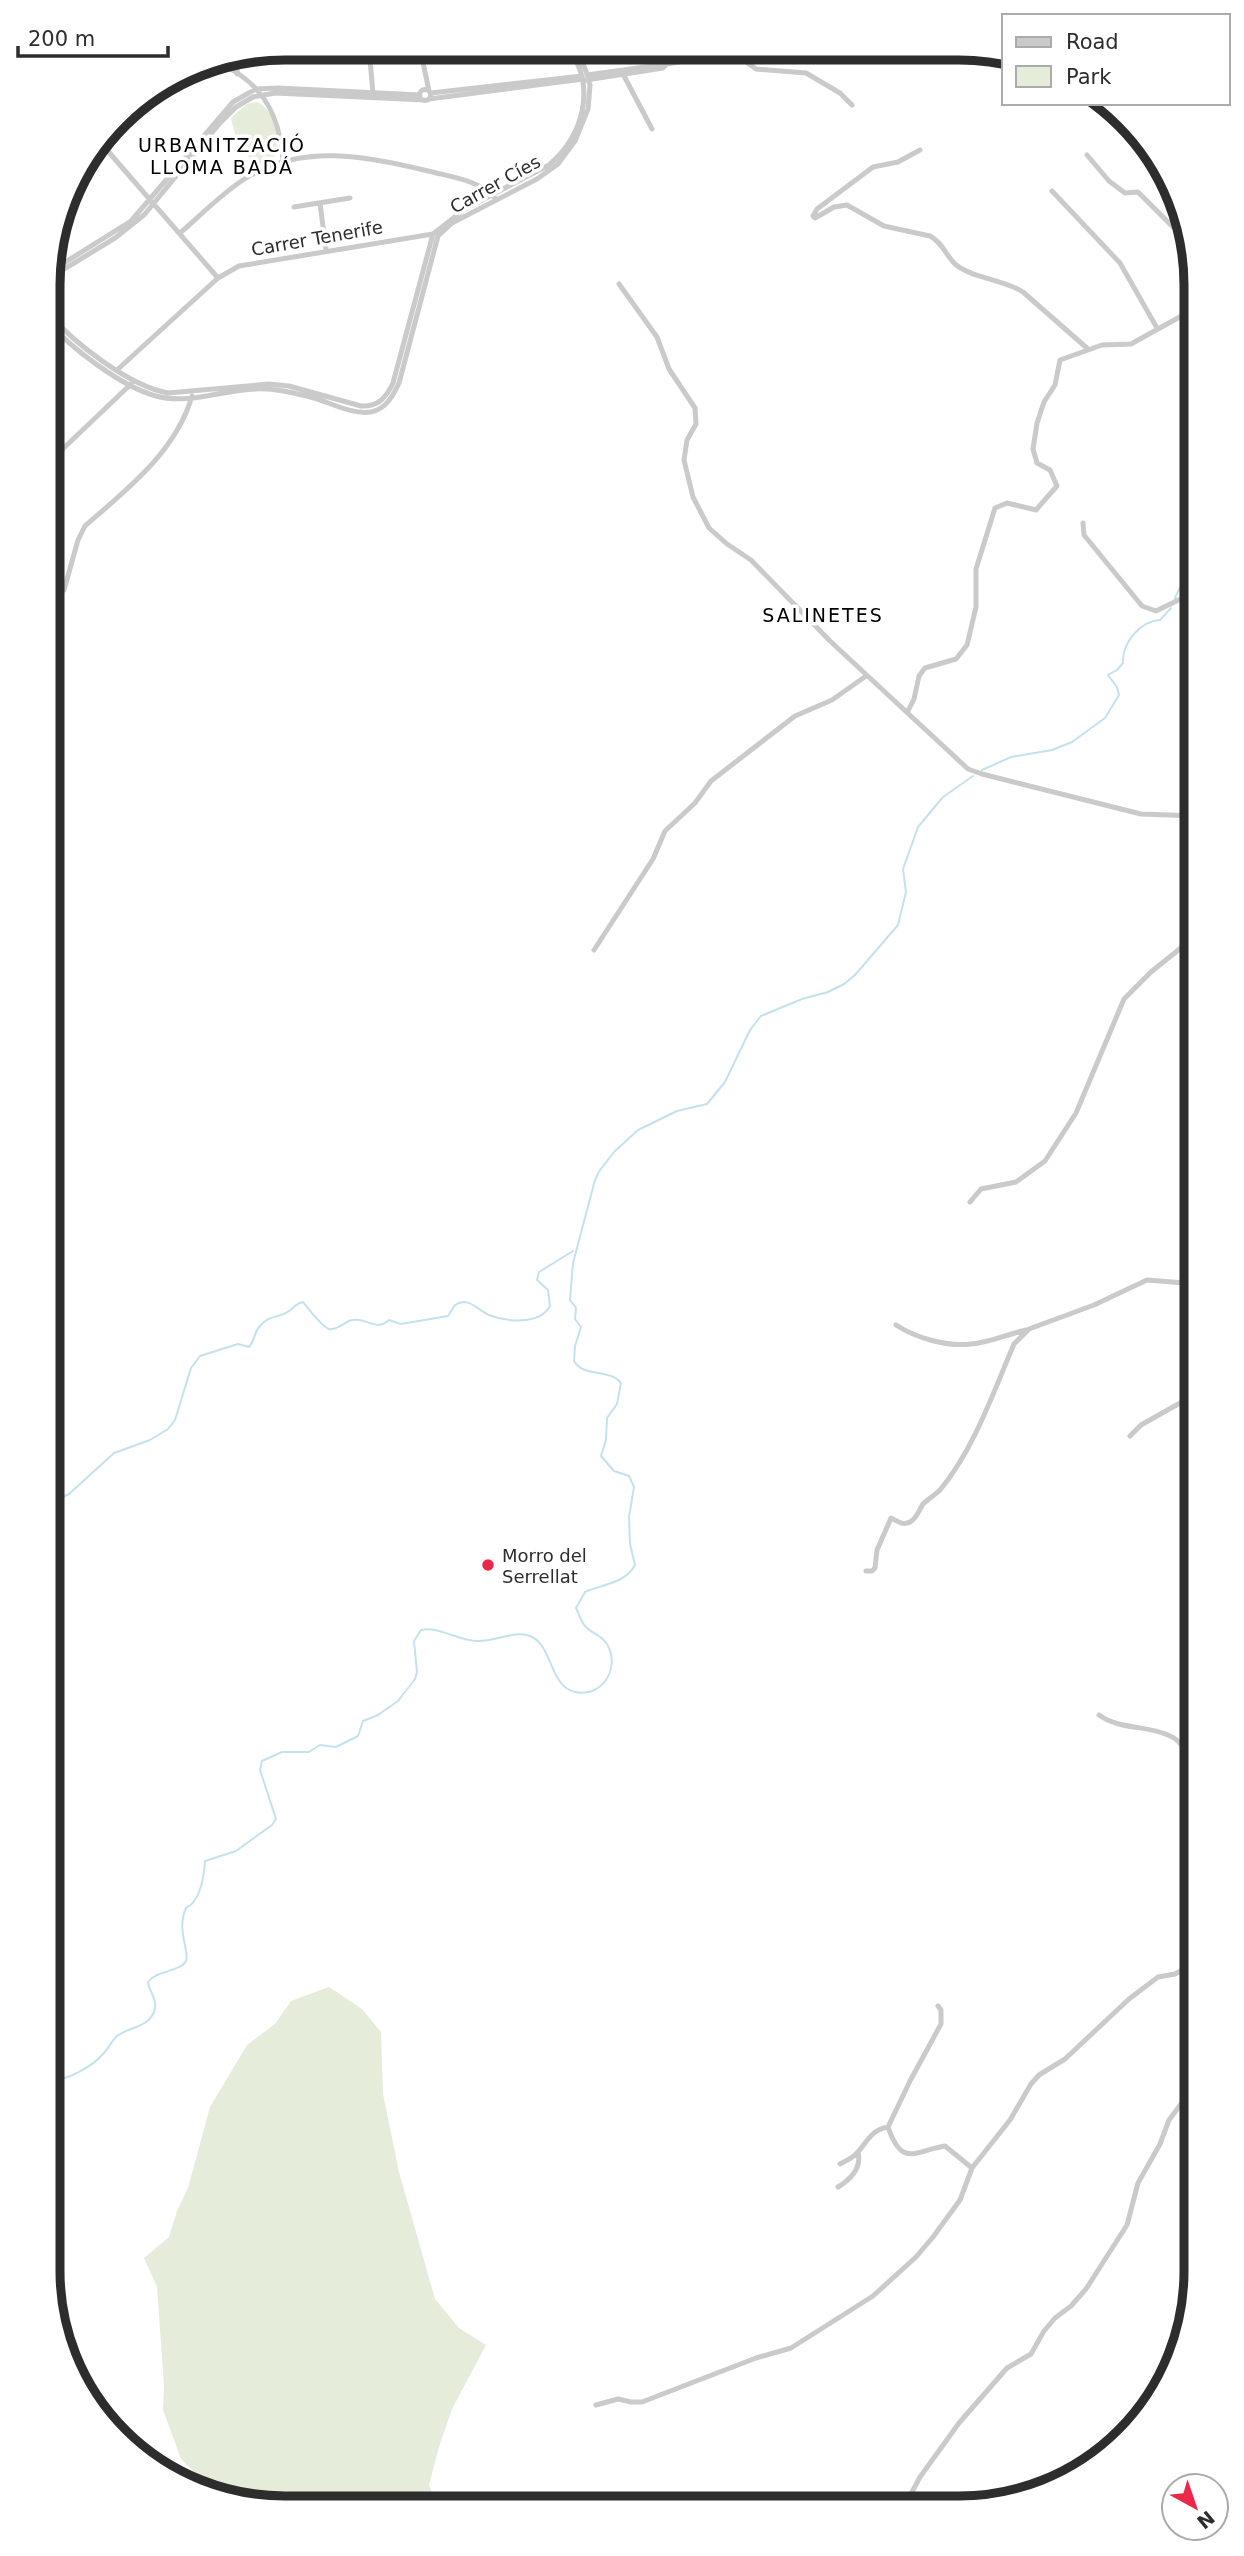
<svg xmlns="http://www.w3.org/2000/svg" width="1244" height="2556" font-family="'DejaVu Sans',sans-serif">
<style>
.green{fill:#e5ecda}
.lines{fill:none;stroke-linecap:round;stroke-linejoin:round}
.stream{stroke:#c5e1ed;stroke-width:2}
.minor{stroke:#cacaca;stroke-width:5}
.poi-dot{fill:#ec2849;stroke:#fff;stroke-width:2.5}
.labels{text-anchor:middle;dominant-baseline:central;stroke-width:7;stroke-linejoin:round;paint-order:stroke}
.street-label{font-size:18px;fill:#2d2d2d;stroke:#fff}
.poi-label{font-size:18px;fill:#2d2d2d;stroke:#fff;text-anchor:start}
.neighbourhood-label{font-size:19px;letter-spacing:2px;fill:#000;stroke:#fff}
.rim{fill:none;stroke:#2d2d2d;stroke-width:9}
</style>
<rect width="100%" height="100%" fill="#fff"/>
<path class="green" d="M257,102C273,108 280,138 278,154L260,165C242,155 235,138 231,118L247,104Z
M329,1987L362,2009L381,2032L383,2094L399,2172L435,2299L459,2328L486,2345L452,2409L439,2447L429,2485L437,2507H253L193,2491L197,2475L181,2459L163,2410L164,2386L157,2287L144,2258L169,2237L177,2211L188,2188L210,2107L247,2045L275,2024L291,2001Z"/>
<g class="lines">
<path class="stream" d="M1175,598L1188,570L1197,558
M982,770L1011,757L1052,750L1072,742L1105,718L1119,695L1117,687L1108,675L1117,670L1123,663C1122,643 1140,621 1160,620L1171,608
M47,1509L55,1501L69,1494L114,1453L150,1440L168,1429L175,1420L191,1368L200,1356L238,1344L249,1347C255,1340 254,1333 259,1327C271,1313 278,1319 289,1311C295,1307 296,1303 303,1302C308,1308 321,1326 329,1329C335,1331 343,1324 349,1321C365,1315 375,1333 389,1320L401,1324L448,1316L455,1305C469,1296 477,1310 489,1315C506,1322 540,1325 550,1306L548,1290L537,1280L539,1272L573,1251
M47,2082C67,2080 91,2068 104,2053C109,2048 112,2040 117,2036C130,2026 151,2028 155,2008C157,1998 149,1992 148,1982C157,1970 180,1972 186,1961C190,1953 176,1929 186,1908C201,1901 204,1876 205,1861L236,1851L272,1825L276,1819L260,1770L262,1761L282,1752H309L320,1745L336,1747L358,1736L363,1721L378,1715L398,1701L415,1679L417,1672L414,1641L421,1630C438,1626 459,1641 477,1641C493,1642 515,1630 530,1636C553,1645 549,1686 575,1692C601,1698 619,1670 609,1648C605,1637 593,1634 586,1627C581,1622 579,1614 576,1608L585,1592C602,1584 625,1584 635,1565L630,1544L629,1517L634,1487L629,1476L614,1471L601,1456L606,1440L607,1418L617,1404L621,1383C609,1368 584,1378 574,1361L575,1346L581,1327L575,1319L576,1308L570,1300L573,1263L595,1180L600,1170L614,1152L638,1130L677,1111L707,1104L725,1082L750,1030L761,1016L802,999L828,992L844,984L855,975L898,925L906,892L903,869L918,827L943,797L973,776"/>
<path class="minor" d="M369,48L373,94
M420,48L429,91
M577,49L587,74
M732,52L756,69L806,73L840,93L852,105
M213,61C260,78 280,113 283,161
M237,74L238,57
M623,74L652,129
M587,75L667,64L746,50
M586,80L663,68L667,64
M419.5 95a5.5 5.5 0 1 1 11 0a5.5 5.5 0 1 1-11 0Z
M431,93L582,76
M429,99L583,79
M111,129L123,118L128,106
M100,142L218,278
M920,150L898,162L873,167L817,209L813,216L815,218L834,207L847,205L884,226L930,236C943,243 946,256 956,265C975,279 1003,279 1023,292L1088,349
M1087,155L1109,181L1125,193L1138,192L1190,244
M1052,191L1120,263L1157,328
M320,203L326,250
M294,207L350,198
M180,233C201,215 222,193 246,178C302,143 367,156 428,171C451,177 480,180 496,199
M438,236L452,223L537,179L558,164L575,141L588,109L590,85L588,79
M48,273L131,221L233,102L256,89L278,88L420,95
M48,279L115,238L144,215L220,123L236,107L253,97L275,93L424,100
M619,284L657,337L669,369L695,408L696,424L687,440L684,460L693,497L709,528L727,544L751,560L830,641L968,769L982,774L1141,814L1197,816
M1194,309L1197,285
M48,313C74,343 129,386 168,393L269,384L289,386L361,406C378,407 386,398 393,383L433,234L465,209L549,165C584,135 596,87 569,49
M48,322C71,348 122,387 156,396C192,406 231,386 267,389C283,390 299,394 314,398C331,403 353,415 371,412C386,409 393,396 399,383L438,236
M117,370L218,278L239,266L433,234
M48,463L132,383
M1083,523L1084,535L1142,606L1156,611L1197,591
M64,590L78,540L85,526C126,490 176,452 192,396
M908,711L914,699L919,676L925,668L956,659L967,645L976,607V569L995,508L1007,503L1036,510L1057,486L1050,470L1037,463L1033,449L1037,423L1044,402L1055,385L1060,360L1102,345L1131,344L1194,309L1197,312
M594,950L653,859L665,831L695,803L711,781L795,716L832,700L866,676
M970,1202L981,1189L1016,1182L1045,1161L1076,1113L1124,999L1151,972L1197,935
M896,1325C916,1338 947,1347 971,1344C989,1343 1008,1334 1026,1330
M1130,1436L1141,1425L1196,1394
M866,1571H872L875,1568L877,1550L891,1518C897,1521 903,1526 910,1522C917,1518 919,1510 923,1504C928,1499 935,1495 940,1490C974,1449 993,1393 1014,1344L1029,1329L1094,1305L1147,1280L1197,1284
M1099,1715C1120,1730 1146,1725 1168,1735C1182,1740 1185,1753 1196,1761
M938,2006L941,2010V2024L910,2081L888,2127C902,2168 915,2151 945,2146L972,2168
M840,2164C846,2161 852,2158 856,2154C867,2143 870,2130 888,2127
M838,2187C851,2179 862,2168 858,2152
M596,2405L618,2399L631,2402H642L756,2358L791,2348L873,2296L916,2257L933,2237L960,2200L972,2168L1010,2120L1031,2084L1039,2075L1065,2059L1129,1999L1158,1977L1175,1974L1196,1962
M903,2509L920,2477L959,2423L1007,2368L1031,2354L1044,2331L1055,2318L1071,2306L1086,2289L1127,2225L1138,2183L1160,2144L1169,2120L1196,2084"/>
</g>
<circle class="poi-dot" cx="488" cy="1565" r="7"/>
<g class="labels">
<g class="street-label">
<text transform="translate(495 184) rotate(-29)">Carrer Cíes</text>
<text transform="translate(317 238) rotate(-10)">Carrer Tenerife</text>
</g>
<g class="poi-label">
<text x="502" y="1555">Morro del<tspan x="502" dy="21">Serrellat</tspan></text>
</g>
<g class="neighbourhood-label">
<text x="222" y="145">URBANITZACIÓ<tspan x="222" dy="22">LLOMA BADÁ</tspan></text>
<text x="823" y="615">SALINETES</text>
</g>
</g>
<path d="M0 0H1244V2556H0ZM285 60H959A225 225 0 0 1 1184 285V2271A225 225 0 0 1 959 2496H285A225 225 0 0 1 60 2271V285A225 225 0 0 1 285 60Z" fill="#fff" fill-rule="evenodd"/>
<path class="rim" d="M285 60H959A225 225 0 0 1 1184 285V2271A225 225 0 0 1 959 2496H285A225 225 0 0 1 60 2271V285A225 225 0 0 1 285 60Z"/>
<rect x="1002" y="14" width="228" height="91" fill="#ffffff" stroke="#ababab" stroke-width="2"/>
<rect x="1016" y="37" width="35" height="10" fill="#cacaca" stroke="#ababab" stroke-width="2"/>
<text x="1066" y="49" font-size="21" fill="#2d2d2d">Road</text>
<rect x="1016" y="66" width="35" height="21" fill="#e5ecda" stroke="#ababab" stroke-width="2"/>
<text x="1066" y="84" font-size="21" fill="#2d2d2d">Park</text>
<g transform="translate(1195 2507) rotate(140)"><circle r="33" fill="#ffffff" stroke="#ababab" stroke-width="2"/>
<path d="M0-5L12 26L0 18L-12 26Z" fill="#ec2849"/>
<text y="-10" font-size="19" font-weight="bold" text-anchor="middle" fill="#2d2d2d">N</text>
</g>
<path d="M18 46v10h150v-10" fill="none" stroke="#2d2d2d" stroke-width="3.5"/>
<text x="28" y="46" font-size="21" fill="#2d2d2d" stroke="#ffffff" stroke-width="5" paint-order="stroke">200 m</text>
</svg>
